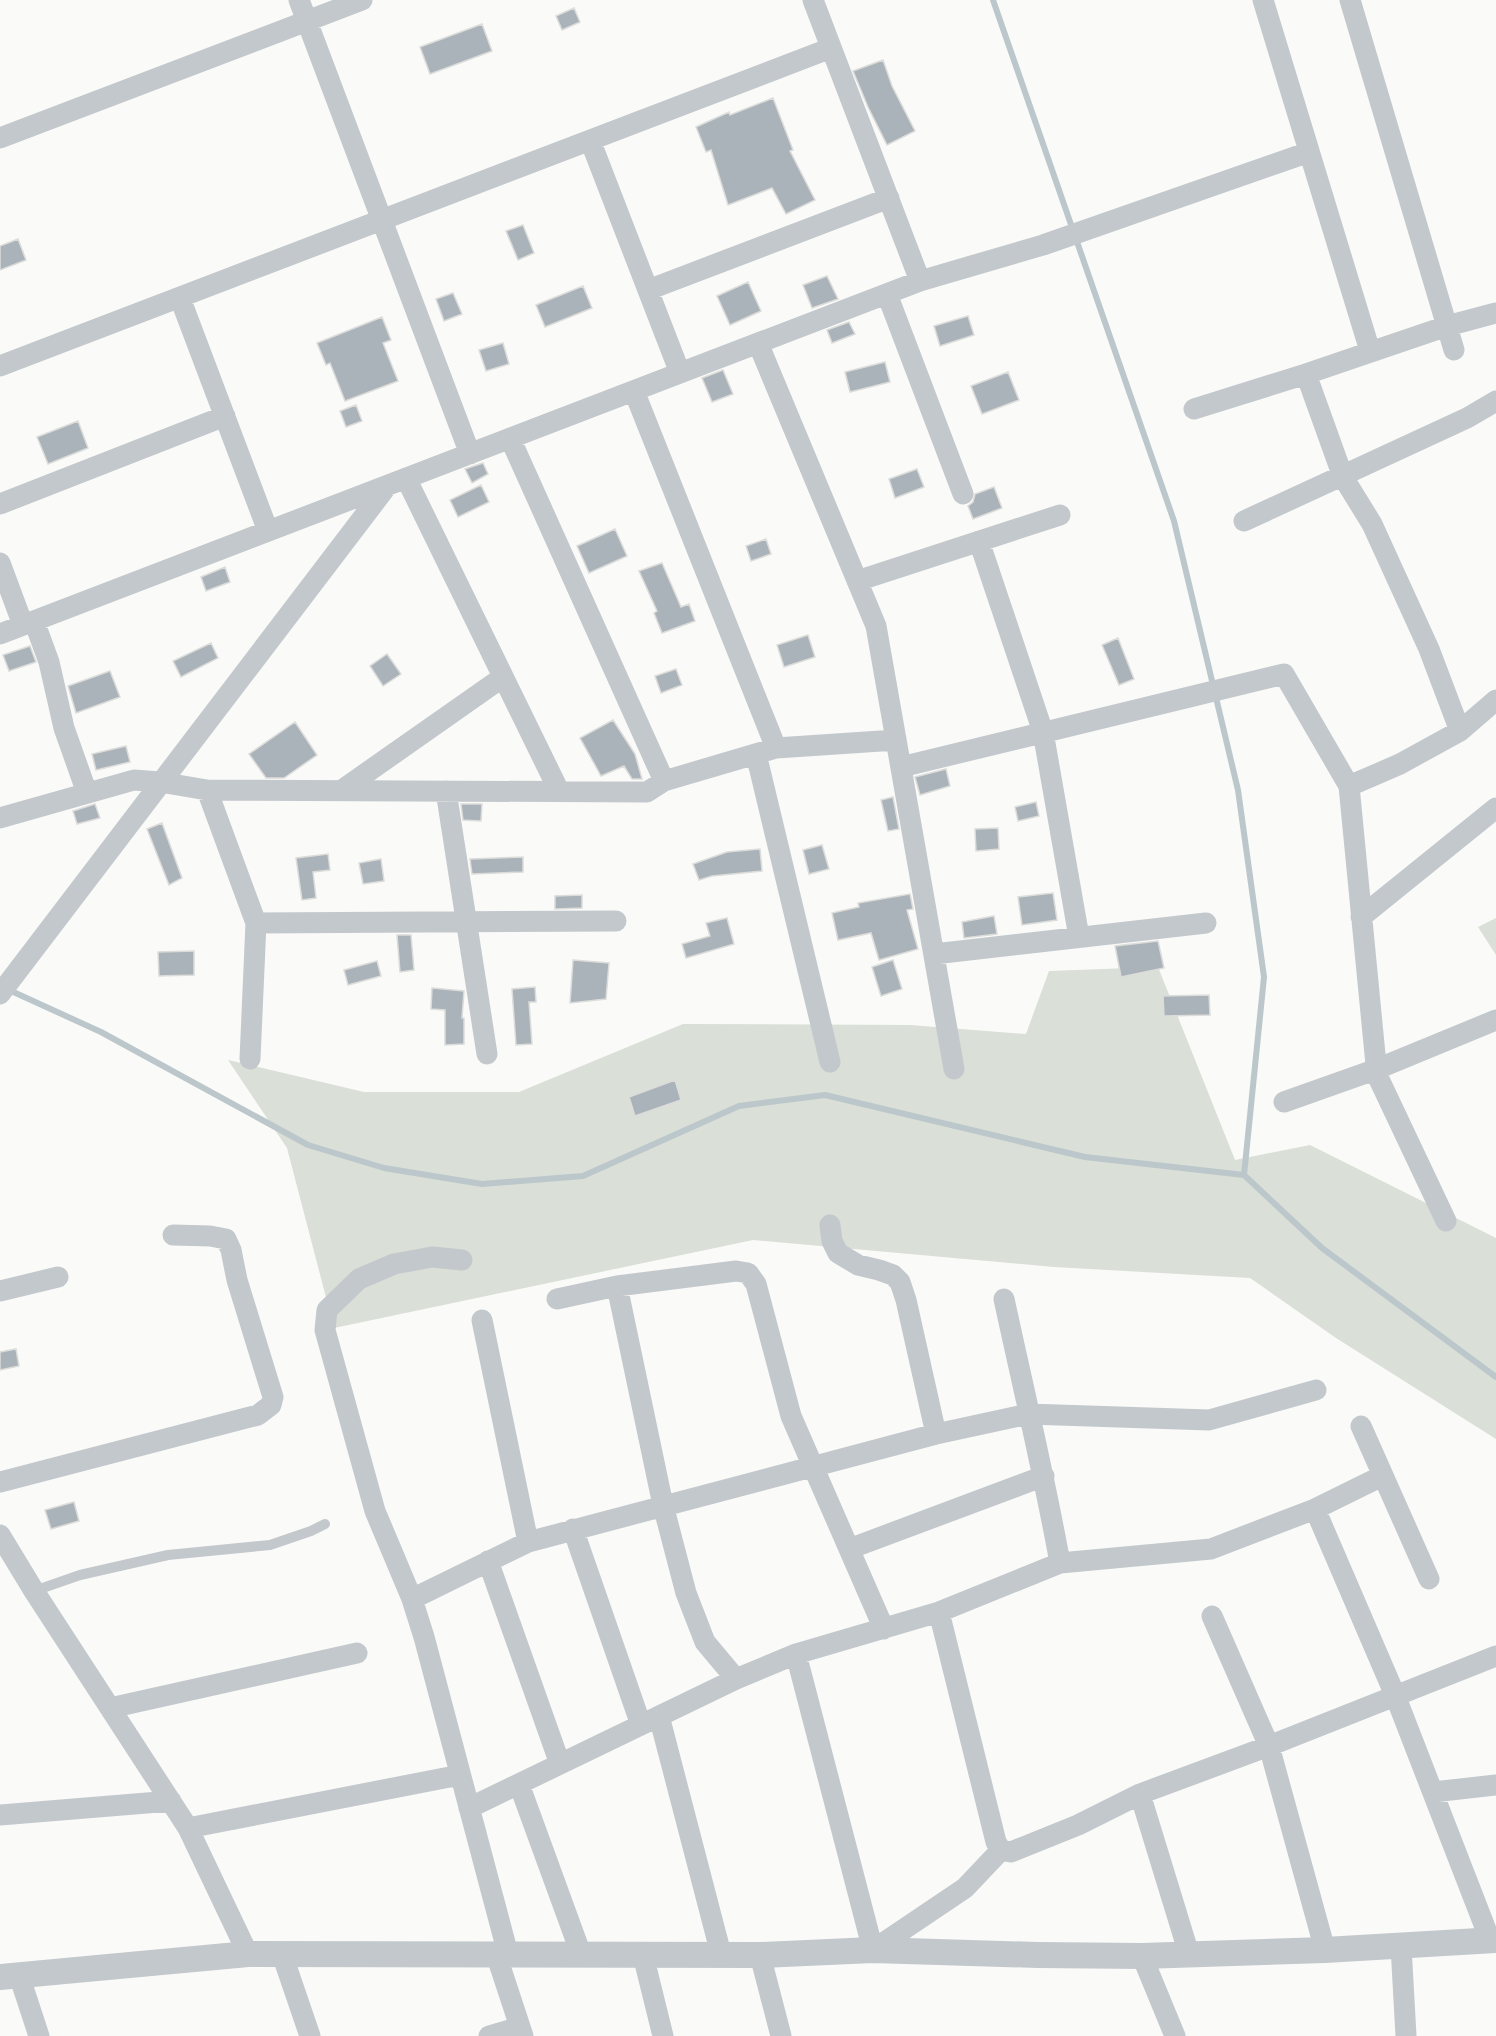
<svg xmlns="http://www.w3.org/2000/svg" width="1496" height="2036" font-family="Barlow,sans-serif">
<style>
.green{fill:#dadfd7}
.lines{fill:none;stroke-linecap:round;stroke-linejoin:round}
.stream{stroke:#bbc7cb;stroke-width:6}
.building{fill:#aab3b9;stroke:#dcdcda;stroke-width:1.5}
.service{stroke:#c3c8cc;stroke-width:10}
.minor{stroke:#c3c8cc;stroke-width:21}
.tertiary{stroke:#c3c8cc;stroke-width:26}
</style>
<rect width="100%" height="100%" fill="#fafaf8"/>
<path class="green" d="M1496,918V955L1478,927Z
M1158,967L1235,1160L1310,1145L1496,1238V1439L1336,1338L1250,1278L1054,1267L753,1240L334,1328L287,1148L228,1060L364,1092H519L683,1024L910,1025L1026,1034L1049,971Z"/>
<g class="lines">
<path class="stream" d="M993,0L1174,521L1238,790L1264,977L1244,1175
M9,990L101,1032L308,1145L384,1168L482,1184L583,1176L739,1106L825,1095L1085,1157L1244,1175L1322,1248L1496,1377"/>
</g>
<path class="building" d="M574,8L580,22L562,30L556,16Z
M482,24L492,51L430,74L420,47Z
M883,60L892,86L915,131L887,145L868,107L853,71Z
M773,98L793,150L790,151L815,200L786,214L772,188L728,205L711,150L706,152L696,127L729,112L730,115Z
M523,225L534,253L518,260L506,231Z
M18,239L26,260L0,270V246Z
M827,276L838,299L812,308L803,285Z
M748,282L761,311L730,325L717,296Z
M583,286L592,308L545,327L536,305Z
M453,293L462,314L444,321L436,299Z
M968,316L974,335L940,346L934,326Z
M382,317L391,340L383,343L398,381L345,401L330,363L326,365L317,343Z
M849,322L855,334L832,343L827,330Z
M503,343L509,364L486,371L479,350Z
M885,362L890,382L850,392L845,372Z
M723,370L733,394L712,402L702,378Z
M1008,372L1019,400L982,414L971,386Z
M356,405L362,421L346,427L340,411Z
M78,421L88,448L48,464L37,437Z
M483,463L488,474L472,483L465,469Z
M917,469L924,487L895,498L889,479Z
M481,485L489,502L458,517L450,500Z
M994,487L1002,508L973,519L968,506L973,502L975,494Z
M615,529L627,556L589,573L577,546Z
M766,539L771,554L751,561L746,546Z
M662,563L681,607L689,604L695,621L662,633L654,613L657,611L639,571Z
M225,567L230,582L206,591L201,577Z
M808,635L815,657L784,667L777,645Z
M1118,638L1134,679L1119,685L1102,645Z
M211,643L218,658L181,677L173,661Z
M30,646L36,662L9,671L3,655Z
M387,654L401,674L383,686L370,666Z
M676,669L682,685L661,693L655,676Z
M110,671L120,697L76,713L68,686Z
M613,720L635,754L642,779H632L624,766L601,776L580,738Z
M295,722L317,755L284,778H266L249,754Z
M126,746L130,762L96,770L92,754Z
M946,769L950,786L920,795L915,777Z
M893,797L899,829L888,831L881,800Z
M1036,802L1039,816L1018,821L1015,807Z
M95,804L100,818L77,824L73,811Z
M461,804H482L481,821L463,820Z
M162,823L182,878L169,885L147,829Z
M998,828L999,849L976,851L975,829Z
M822,845L829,869L809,874L803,850Z
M760,849L762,871L712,876L699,880L693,864L727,852Z
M328,854L330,870L313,872L316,898L302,900L296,858Z
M523,857V872L472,874L470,859Z
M381,859L384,881L363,884L359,863Z
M1053,893L1057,920L1022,925L1018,897Z
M910,894L913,909L907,910L918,949L879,960L871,933L838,940L832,913L859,907L858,903Z
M582,895V908L555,909V896Z
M994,916L997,934L964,938L962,922Z
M727,918L734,944L686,958L682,944L710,936L706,923Z
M397,935H411L414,970L400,972Z
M1158,941L1164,968L1121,977L1115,946Z
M194,951V975L159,976L158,952Z
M573,960L609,963L606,999L570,1003Z
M893,960L902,989L881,996L872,967Z
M377,961L381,976L348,985L344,970Z
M535,987L536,1002H529L532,1044L516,1045L512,989Z
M432,988L464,991L462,1018H464V1044L445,1045V1010L431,1009Z
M1209,995L1210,1015L1164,1016L1163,996Z
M675,1080L681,1100L635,1116L629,1097Z
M16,1349L19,1366L0,1370V1352Z
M74,1502L79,1521L51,1529L45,1510Z"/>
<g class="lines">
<path class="service" d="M34,1591L80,1575L168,1555L270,1545L311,1531L325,1524"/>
<path class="minor" d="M299,0L470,454
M813,0L920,281
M1263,0L1370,351
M1350,0L1454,350
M0,138L362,0
M590,140L680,373
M648,290L889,198
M887,294L963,494
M180,298L268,531
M758,343L876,626L954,1069
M0,366L831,48
M1306,374L1343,477L1372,524L1429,649L1460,731
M634,391L776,748
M1194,409L1306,374L1447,326L1496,313
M510,438L664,781
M406,478L559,791
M0,504L225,416
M1244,521L1467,418L1496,401
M979,541L1043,732L1079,937
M0,563L23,625
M857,581L1060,515
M34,621L49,662L64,728L87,793
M0,634L920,281L1043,245L1309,152
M756,754L830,1062
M901,767L1284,674L1349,786L1377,1075L1446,1221
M1349,786L1400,764L1460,731L1496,700
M207,790L256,923L250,1059
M342,790L503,677
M446,791L487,1054
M0,818L134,780L160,782L207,790L647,792L664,781L776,748L896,740
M1361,917L1496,808
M256,923L616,921
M934,954L1206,923
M0,994L387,486
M1284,1102L1377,1069L1496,1020
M830,1225L832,1241L838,1253L858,1265L879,1270L893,1275L900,1282L906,1300L936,1434
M462,1260L432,1257L394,1264L359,1279L327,1310L325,1330L375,1511L412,1599L424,1637L508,1954
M617,1286L736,1271L748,1273L756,1284L791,1416L884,1629
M0,1291L58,1277
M557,1299L617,1286L663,1505L686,1593L705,1642L736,1679
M1004,1299C1023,1387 1044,1474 1060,1563
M482,1320L528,1542
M1361,1426L1429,1579
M0,1482L258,1415L271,1405L273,1397L237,1280L231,1250L226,1239L210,1236L173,1235
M1315,1509L1395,1695L1490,1940
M573,1529L641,1725
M0,1535L34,1591L188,1828L248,1954
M849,1549L1044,1476
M488,1561L560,1764
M412,1599L528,1542L936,1434L1028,1414L1209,1420L1316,1390
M939,1612L996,1842L1001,1850L1011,1852L1078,1825L1140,1794L1269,1746L1496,1656
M1212,1616L1269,1746L1325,1950
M796,1654L873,1950L965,1888L1001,1850
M110,1708L357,1653
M659,1716L721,1954
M519,1784L581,1954
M1433,1792L1496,1785
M1140,1794L1189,1954
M469,1808L736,1679L796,1654L939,1612L1060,1563L1211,1549L1315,1509L1382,1476
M0,1815L171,1801
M188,1828L460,1775
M1401,1946L1406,2036
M282,1954L310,2036
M496,1954L523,2036
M643,1955L663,2036
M760,1955L781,2036
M1142,1956L1175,2036
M19,1975L39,2036
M489,2036L520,2027"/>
<path class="tertiary" d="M0,1977L248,1954L760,1955L873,1950L1037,1955L1142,1956L1325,1950L1496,1940"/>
</g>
</svg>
